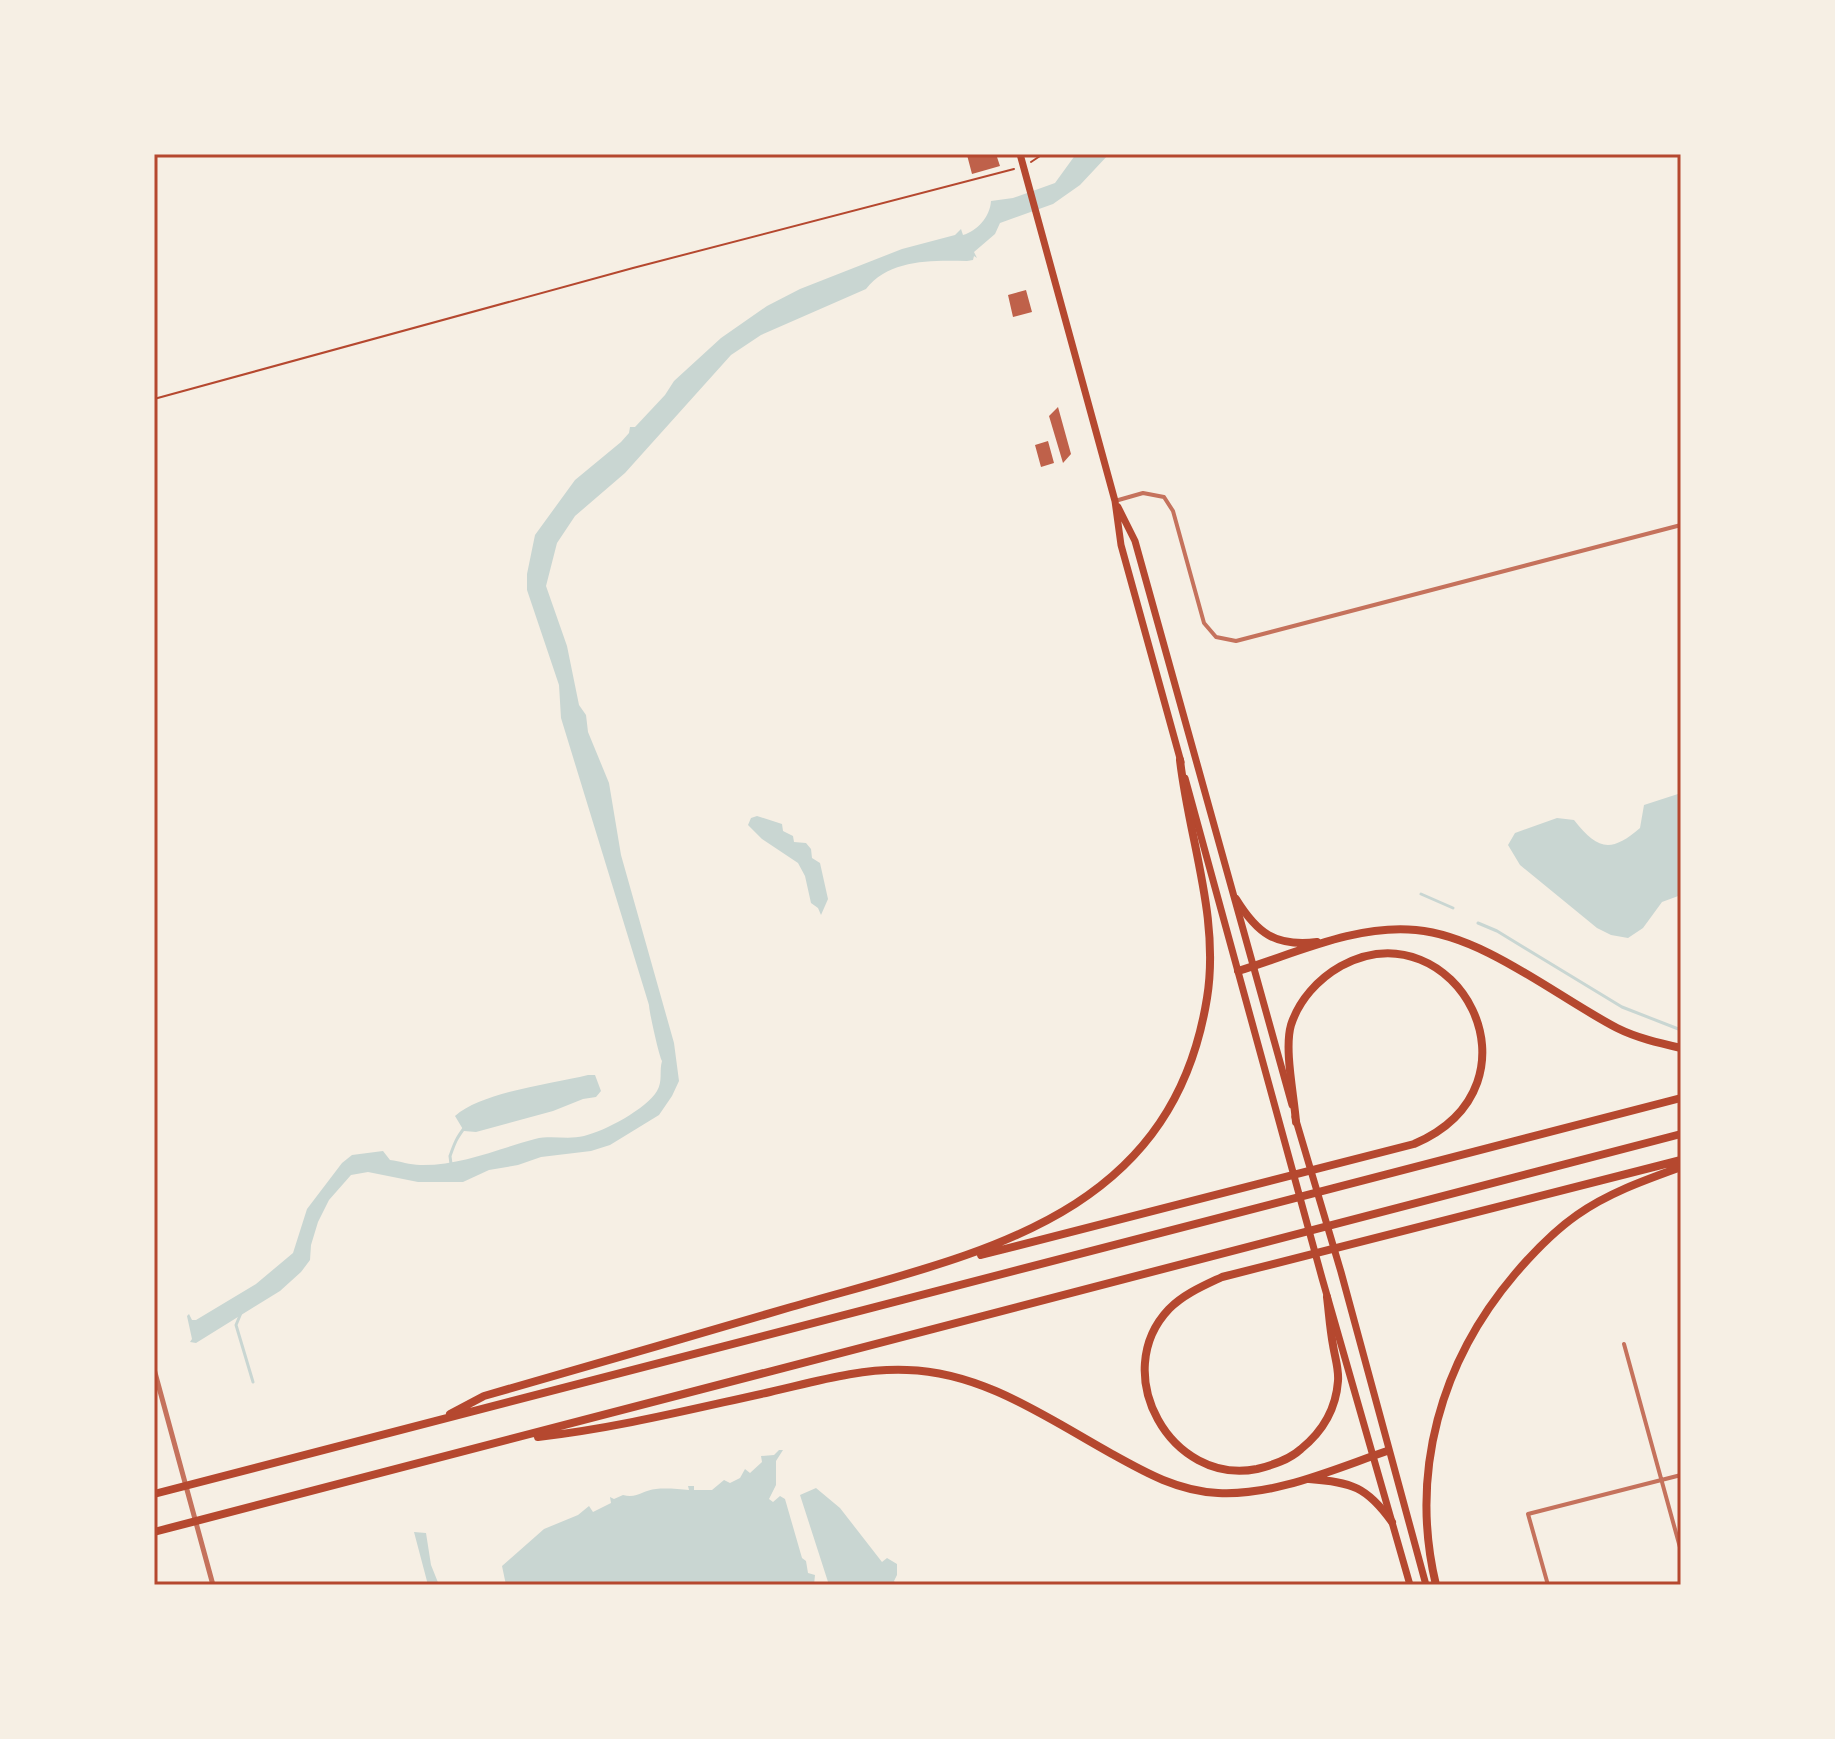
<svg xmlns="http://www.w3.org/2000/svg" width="1835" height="1739" font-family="Signika,sans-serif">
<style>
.water{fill:#c9d6d2}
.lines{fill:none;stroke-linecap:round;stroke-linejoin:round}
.stream{stroke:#c9d6d2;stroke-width:3}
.building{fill:#bf614a}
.path{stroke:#b5482f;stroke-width:2}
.minor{stroke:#c5725c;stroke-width:4}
.tertiary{stroke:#c5725c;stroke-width:5}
.primary{stroke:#b5482f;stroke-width:7}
.motorway{stroke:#b5482f;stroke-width:8}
.neatline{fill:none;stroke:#b5482f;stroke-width:3}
</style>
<rect width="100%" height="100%" fill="#f6efe4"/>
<path class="water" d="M1076,154H1109L1080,185L1053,204L1000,223L995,234L974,252L977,258L974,256L973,260L967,261C933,260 889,259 866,289L761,335L731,355L625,473L575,516L557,543L546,586L567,646L579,705L586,715L588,732L609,783L621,855L674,1043L679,1081L672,1096L659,1115L610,1145L591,1151L541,1157L518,1165L489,1170L463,1182H418L368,1172L351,1175L329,1200L318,1222L311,1245L310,1260L301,1272L280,1291L196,1343L190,1342L192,1339L187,1316L189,1314L192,1320H196L256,1284L293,1253L307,1209L342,1163L352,1155L383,1151L390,1160C400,1161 410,1165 420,1165C459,1166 498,1149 535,1139C551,1135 568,1140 584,1136C605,1131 646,1109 657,1091C663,1081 659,1071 662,1061C659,1056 649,1011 649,1005L561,718L559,685L527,590V574L535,535L575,480L621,442L629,433L630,427H635L665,395L674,381L721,338L767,306L800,289L902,249L955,235L961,229L963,235C977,231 990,217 991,201L1013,198L1055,183Z
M1681,793V895L1662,902L1643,928L1628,938L1611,935L1597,928L1520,865L1508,845L1515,833L1557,818L1574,820C1597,849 1610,854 1640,828L1644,805Z
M757,816L782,824L783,831L793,836L794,842L806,843L811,849L812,858L820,863L828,899L821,915L818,908L811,903L805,876L798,863L762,839L748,825L751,818Z
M588,1075H595L601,1091L596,1097L583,1099L553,1111L476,1132L464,1131L455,1116C482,1092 551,1084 588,1075Z
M779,1450H783L776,1461V1485L769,1499L773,1502L780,1496L785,1499L802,1558L806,1561L808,1573L815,1575L814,1585H506L502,1566L544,1529L578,1515L589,1506L593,1512L611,1503L610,1497L614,1499L623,1495C637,1499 643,1490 656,1489C665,1488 679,1489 689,1490L688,1486H694V1490H712L724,1480L730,1483L740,1478L745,1469L750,1473L762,1462L761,1456L774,1455Z
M816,1488L840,1508L882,1562L887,1558L897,1564V1575L894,1581L897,1585H829L800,1495Z
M414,1532L426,1533L431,1565L439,1585H428Z"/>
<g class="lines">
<path class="stream" d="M1421,894L1453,908
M1478,923L1497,931L1622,1007L1681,1030
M451,1164L450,1156C455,1142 456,1139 465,1127
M241,1313L236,1325L253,1382"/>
</g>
<path class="building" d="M996,154L1000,166L972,174L967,155Z
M1026,290L1032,312L1013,317L1008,295Z
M1058,407L1071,454L1063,463L1049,416Z
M1048,441L1054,463L1041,467L1035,445Z"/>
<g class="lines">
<path class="path" d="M1031,162L1043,154
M154,399L633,268L1014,169"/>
<path class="minor" d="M271,154V155
M1115,501L1143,493L1164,497L1173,511L1204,623L1216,637L1236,641L1681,525
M1624,1344L1681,1551
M1548,1585L1528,1514L1681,1475"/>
<path class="tertiary" d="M154,1369L213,1585"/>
<path class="primary" d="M1020,154L1115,501L1121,545L1181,762
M1118,507L1135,541L1292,1105
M1185,778L1322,1278L1410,1585
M1295,1117L1341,1272L1426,1585"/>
<path class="motorway" d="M1236,899C1257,933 1275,947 1317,942
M1238,971C1294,954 1356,924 1416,930C1484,936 1557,997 1617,1028C1637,1038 1659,1043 1681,1048
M981,1255L1414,1144C1553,1084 1455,905 1341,966C1318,979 1299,1000 1291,1025C1284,1049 1294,1095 1296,1122
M1327,1297C1329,1313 1330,1329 1333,1345C1335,1358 1339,1369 1338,1381C1336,1409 1322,1432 1301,1449C1289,1460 1273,1465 1257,1469C1171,1486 1108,1373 1169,1309C1184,1294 1203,1286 1222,1277L1681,1160
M450,1414L484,1396C586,1367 689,1337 791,1307C973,1254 1171,1222 1207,998C1220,918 1189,839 1180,760
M538,1437C617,1428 692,1409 770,1392C814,1382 860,1368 907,1370C983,1372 1047,1418 1112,1454C1146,1473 1178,1491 1218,1493C1275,1496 1334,1469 1387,1451
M1309,1479C1352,1482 1367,1487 1392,1522
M154,1494L1681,1098
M154,1532L1681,1134
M1436,1585C1409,1472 1441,1361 1515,1274C1533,1253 1554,1231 1577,1215C1608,1193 1645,1180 1681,1167"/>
</g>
<rect width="1835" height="1739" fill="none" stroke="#f6efe4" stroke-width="312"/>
<rect x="156" y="156" width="1523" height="1427" class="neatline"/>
</svg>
